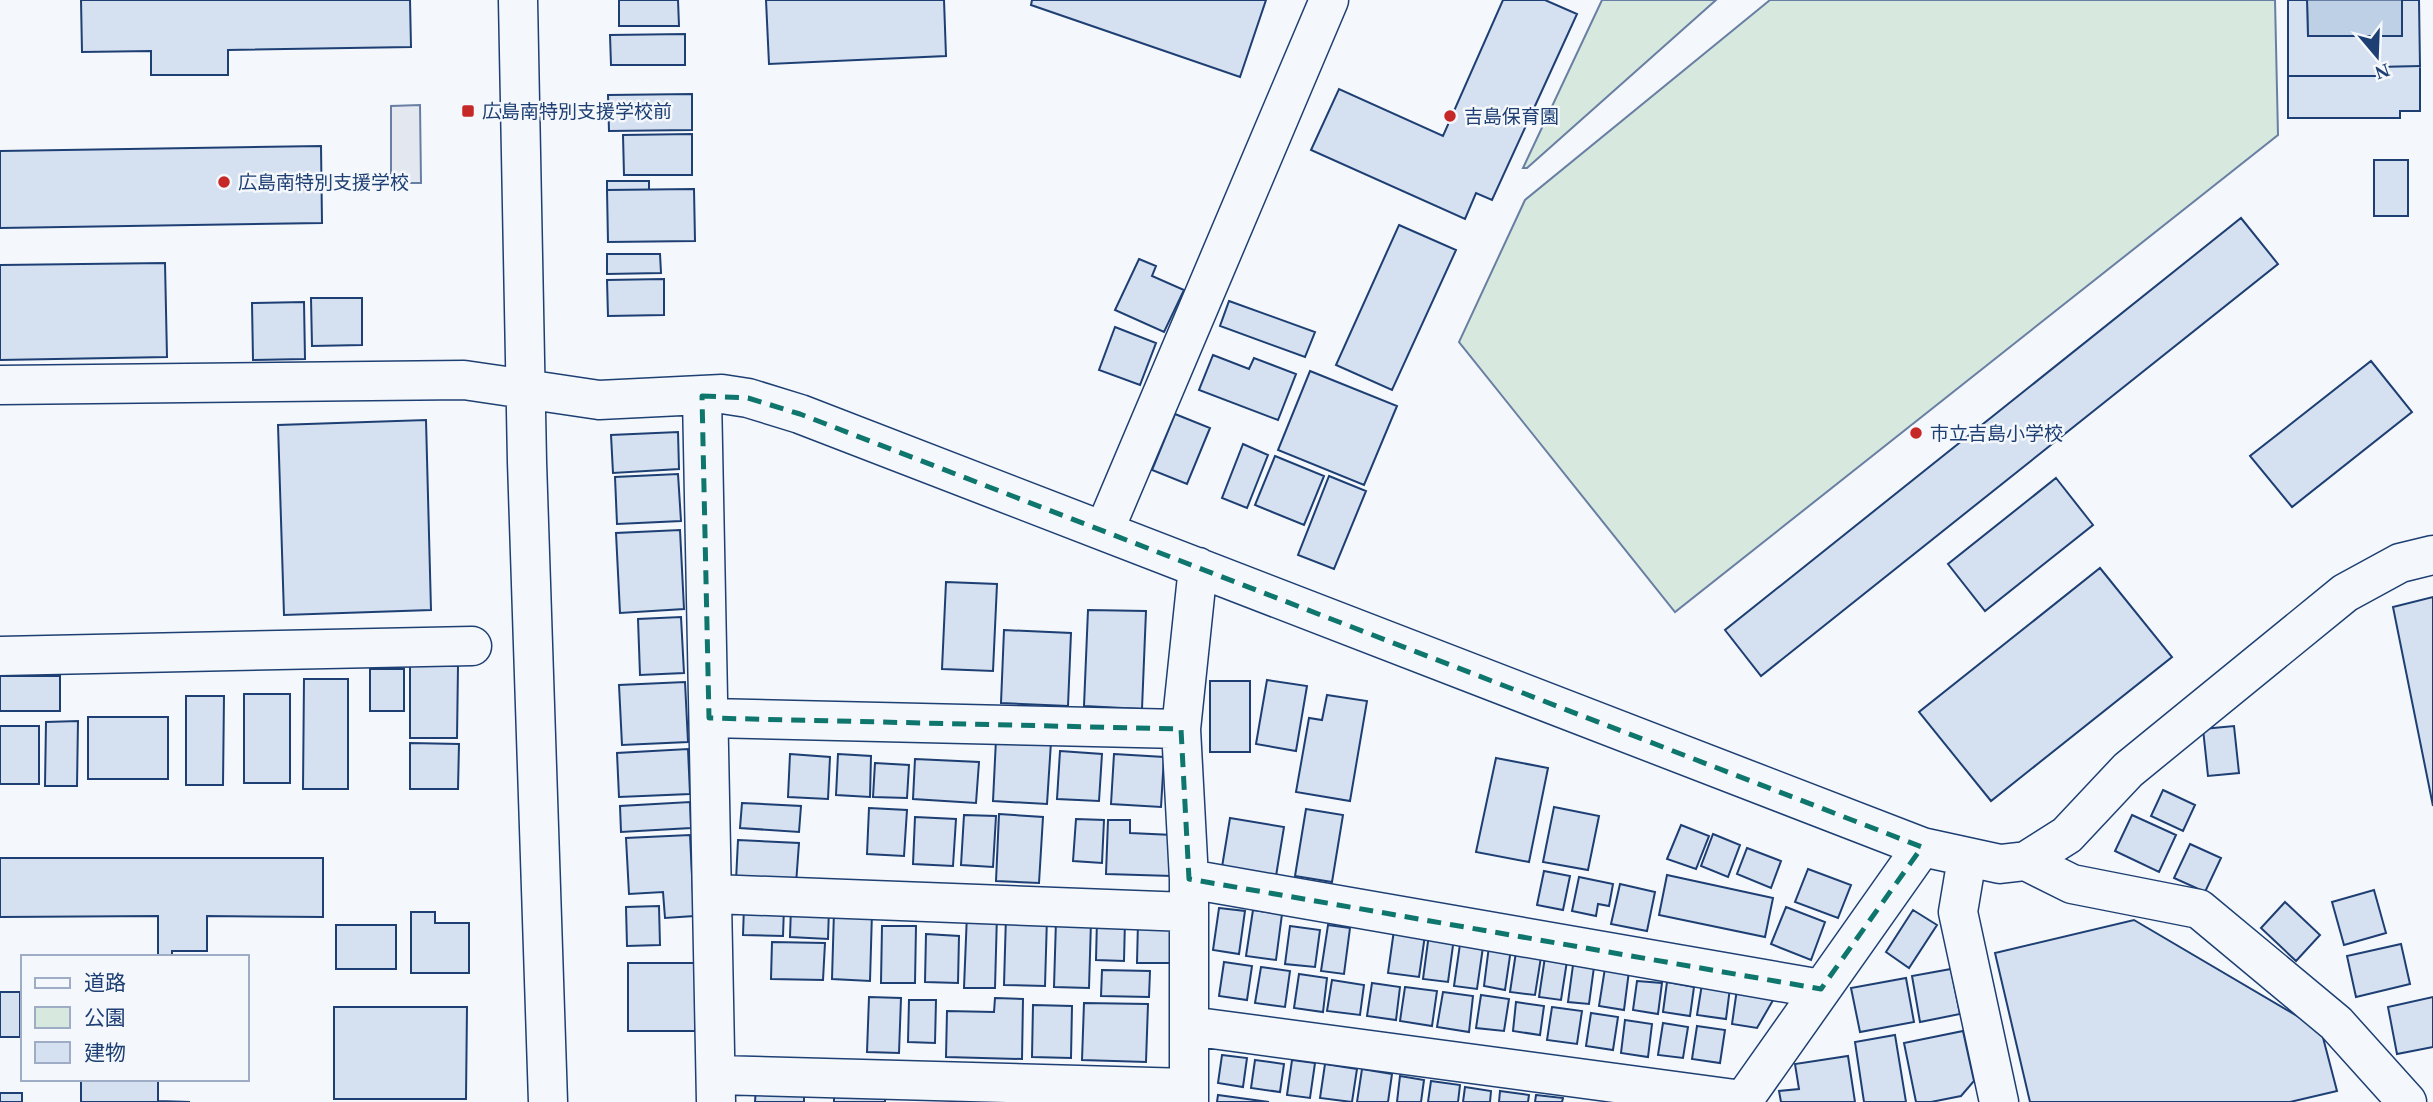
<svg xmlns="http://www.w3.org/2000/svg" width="2433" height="1102" font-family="'Times New Roman','Noto Sans JP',serif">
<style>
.green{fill:#d7e8df;stroke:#687fa3;stroke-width:2}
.parking{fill:#e3e8f0;stroke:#687fa3;stroke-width:2}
.water{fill:#bed0e5;stroke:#687fa3;stroke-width:2}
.building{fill:#d5e0f0;stroke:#1d3f73;stroke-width:2}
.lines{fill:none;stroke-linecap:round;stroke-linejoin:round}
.minor-casing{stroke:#1d3f73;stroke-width:41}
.minor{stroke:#f4f7fb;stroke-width:38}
.marked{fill:none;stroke:#0f766e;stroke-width:5;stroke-dasharray:14 9;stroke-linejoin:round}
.poi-dot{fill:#c62828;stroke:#f4f7fb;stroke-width:2.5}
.labels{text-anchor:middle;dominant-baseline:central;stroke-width:5;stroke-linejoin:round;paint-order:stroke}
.poi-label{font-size:19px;fill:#1d3f73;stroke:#f4f7fb;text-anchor:start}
</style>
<rect width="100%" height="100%" fill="#f4f7fb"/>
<path class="green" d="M1602,0H1716L1527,168H1523Z
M1770,0H2275L2278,135L1675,612L1459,342L1525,200Z"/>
<path class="parking" d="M420,105L421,183H391V106Z"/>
<path class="water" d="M2307,0H2402V36H2308Z"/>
<path class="building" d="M81,0H410L411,47L228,50V75H151V51L82,52Z
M619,0H678L679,26H619Z
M766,0H944L946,56L769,64Z
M1032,0H1266L1240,77L1031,5Z
M1503,0H1545L1577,14L1492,200L1476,193L1465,219L1311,150L1339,89L1443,136Z
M2288,0H2307L2308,36H2402V0H2419L2420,66L2377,67V76H2288Z
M685,34V65H611L610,35Z
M2420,66V111H2400V118H2288V76H2377V67Z
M692,94V130L609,131L608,95Z
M692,134V175H624L623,135Z
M321,146L322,223L0,228V151Z
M2374,160H2408V216H2374Z
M607,181H649V190H607Z
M694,189L695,241L608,242L607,190Z
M2241,218L2278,264L1761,676L1725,630Z
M1399,225L1456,250L1392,390L1336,365Z
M607,254H660L661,273L607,274Z
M1139,259L1156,266L1152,276L1184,290L1164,332L1115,310Z
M165,263L167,357L0,360V265Z
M664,279V315L608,316L607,280Z
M311,298H362V345L312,346Z
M1229,301L1315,332L1305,357L1220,326Z
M304,302L305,359L253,360L252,303Z
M1115,327L1156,343L1140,385L1099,370Z
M1213,355L1249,369L1254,358L1296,374L1278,420L1199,390Z
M2371,361L2412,412L2292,507L2250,456Z
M1310,371L1397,406L1364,485L1278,450Z
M1175,414L1210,428L1187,484L1152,470Z
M426,420L431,610L284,615L278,425Z
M678,432L679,469L613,473L611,435Z
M1243,444L1268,455L1247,508L1222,498Z
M1275,456L1324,476L1304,525L1255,505Z
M678,474L681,521L617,524L615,477Z
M1329,476L1366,491L1334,569L1298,555Z
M2056,478L2093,525L1985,611L1948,564Z
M680,530L684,609L620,613L616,533Z
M2100,568L2172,657L1991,801L1919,712Z
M946,582L997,584L993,671L942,669Z
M2433,597V806L2393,607Z
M1088,610L1146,611L1142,709L1084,706Z
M681,617L684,673L640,675L638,619Z
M1004,630L1071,633L1068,706L1001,703Z
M410,666H458L457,738H410Z
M370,669H404V711H370Z
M0,676H60V711H0Z
M304,679H348V789H303Z
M1267,680L1307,686L1296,751L1256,744Z
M1210,681H1250V752H1210Z
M685,682L688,742L622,745L619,685Z
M244,694H290V783H244Z
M1327,695L1367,701L1350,801L1296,792L1309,718L1322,720Z
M186,696H224L223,785H186Z
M88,717H168V779H88Z
M78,721L77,786H45L46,722Z
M0,726H39V784H0Z
M2234,726L2239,773L2208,776L2203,729Z
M996,739L1051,742L1047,804L993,801Z
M410,743L459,744L458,789H410Z
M688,749L690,794L619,797L617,753Z
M1060,751L1102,754L1099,801L1057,799Z
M790,754L830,757L828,799L788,797Z
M838,754L871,756L870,797L836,795Z
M1114,754L1164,757L1161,807L1111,804Z
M1496,758L1548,768L1529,862L1476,852Z
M915,759L979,762L976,803L913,799Z
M875,763L909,765L907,798L873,797Z
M2163,790L2195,805L2183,831L2151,816Z
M690,802L691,828L621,832L620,806Z
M742,803L801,806L799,832L740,828Z
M1554,807L1599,816L1588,870L1543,862Z
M869,808L907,810L904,856L867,854Z
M1306,809L1343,815L1332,882L1295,876Z
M999,814L1043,817L1039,883L996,881Z
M964,815L996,816L993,867L961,865Z
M2132,815L2176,835L2159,872L2115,851Z
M915,817L956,819L953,866L913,864Z
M1230,818L1284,827L1276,876L1222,867Z
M1076,819L1104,820L1102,863L1073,861Z
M1108,820H1130V833L1173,835L1172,876L1106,874Z
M1681,825L1709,836L1696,869L1667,859Z
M1713,834L1740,845L1728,877L1701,866Z
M690,835L694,916L665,918L663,892L629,894L626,838Z
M738,840L799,843L796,884L736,881Z
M2190,844L2221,858L2205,892L2174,878Z
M1747,848L1781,861L1771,888L1737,874Z
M0,858H323V917L207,916V951H172V957H158V916L0,917Z
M1808,869L1851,885L1838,918L1795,902Z
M1544,871L1570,876L1563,910L1537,905Z
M1667,875L1773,898L1765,937L1659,915Z
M1579,877L1613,884L1609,906L1598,904L1596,916L1572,911Z
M1620,884L1655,892L1647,931L1611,924Z
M2374,890L2386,933L2344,945L2332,902Z
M2285,902L2320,935L2296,961L2261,928Z
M659,906L660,945L627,946L626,907Z
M744,906L784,907L783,936L743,935Z
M791,907L829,909L828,939L790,937Z
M1786,907L1825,922L1811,960L1771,944Z
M1219,908L1245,911L1239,954L1213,950Z
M1253,910L1282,914L1276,960L1246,956Z
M1913,910L1937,925L1909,968L1886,952Z
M834,911L872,912L870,981L832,979Z
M411,912H435V923H469V973H411Z
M967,913L997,914L995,988H964Z
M1006,915L1047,917L1045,986L1004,985Z
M1097,919L1125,920L1124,961L1096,960Z
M1056,920L1091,921L1089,988L1054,987Z
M2134,920L2321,1030L2337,1091L2290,1102H2030L1995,953Z
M1138,922L1171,924L1170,963H1137Z
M336,925H396V969H336Z
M1328,925L1350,928L1344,974L1321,971Z
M882,926H916L915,983H881Z
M1290,926L1320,930L1315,967L1285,964Z
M1394,930L1425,935L1419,977L1388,973Z
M926,934L959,936L958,983L925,982Z
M1429,934L1454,938L1448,982L1423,979Z
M1461,937L1484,940L1477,989L1454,986Z
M772,942L825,943L823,980L771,979Z
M2401,944L2410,984L2356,997L2347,956Z
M1489,946L1511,949L1505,990L1484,986Z
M1516,952L1541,957L1535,995L1510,992Z
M1545,957L1567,961L1561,1000L1539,997Z
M1224,962L1252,966L1247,1000L1219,996Z
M628,963H695V1031H628Z
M1573,965L1594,967L1589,1004L1568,1002Z
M1261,967L1290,971L1285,1007L1255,1003Z
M1605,968L1629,971L1624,1010L1599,1006Z
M1951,969L1960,1014L1920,1022L1912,976Z
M1102,970L1150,971L1149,997L1101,996Z
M1299,974L1327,978L1323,1012L1294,1008Z
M1906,978L1914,1022L1860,1032L1851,988Z
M1332,980L1364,985L1360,1015L1327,1011Z
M1637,981L1662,983L1658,1014L1633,1010Z
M1667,982L1694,987L1690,1016L1663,1012Z
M1372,983L1400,987L1396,1020L1367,1016Z
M1702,984L1730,988L1726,1019L1697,1015Z
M1405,987L1437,991L1432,1026L1400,1021Z
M1737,989L1776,995L1757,1028L1732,1024Z
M0,992H20V1037H0Z
M1443,992L1473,996L1469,1032L1437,1027Z
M1481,995L1509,999L1504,1031L1476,1028Z
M869,997L901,998L899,1053L867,1052Z
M2433,997V1047L2397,1054L2388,1007Z
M995,998L1023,999L1022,1059L946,1057L947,1011L994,1012Z
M909,1000H936L935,1043L908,1042Z
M1516,1002L1544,1006L1540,1035L1513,1031Z
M1084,1003L1148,1004L1146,1062L1082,1060Z
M1033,1005L1072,1006L1071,1058L1032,1057Z
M334,1007H467L466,1099H334Z
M1552,1007L1582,1011L1577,1044L1547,1040Z
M1591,1013L1618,1017L1613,1050L1586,1046Z
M1625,1020L1652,1024L1648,1057L1621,1053Z
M1663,1023L1688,1027L1683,1058L1658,1055Z
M1697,1026L1725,1030L1720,1063L1692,1059Z
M1963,1031L1974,1081L1961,1096L1931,1102H1916L1904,1043Z
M1895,1035L1906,1102H1864L1855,1042Z
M1222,1055L1247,1058L1243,1087L1218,1083Z
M1848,1056L1855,1102H1781L1779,1091L1799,1089L1795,1064Z
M1255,1060L1284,1064L1280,1092L1251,1088Z
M1292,1060L1315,1063L1310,1098L1287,1095Z
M1325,1064L1357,1069L1352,1102L1320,1098Z
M1362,1069L1392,1074L1388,1102H1357Z
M1400,1076L1424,1080L1421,1102H1397Z
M81,1079H158V1101L190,1102H81Z
M1431,1081L1460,1085L1458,1102H1428Z
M834,1086L885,1088V1102H834Z
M756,1087L804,1089V1102H755Z
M1465,1087L1491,1091L1490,1102H1463Z
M1500,1091L1529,1095L1528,1102H1499Z
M0,1093H22V1102H0Z
M1218,1095L1269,1102H1217Z
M1536,1095L1563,1098L1562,1102H1535Z"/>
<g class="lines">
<g class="minor-casing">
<path id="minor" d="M518,0L527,462L548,1102
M0,385L464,380L599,400L722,394L748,398L800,414L1922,847L2000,864L2026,861L2067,835L2128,770L2345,593L2400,563L2433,555
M702,396L716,1102
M1104,531L1329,0
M0,656L472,646
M709,718L1181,729
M1967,858L1958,912L1999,1102
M2026,861L2072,884L2199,909L2336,1023L2407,1102
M1189,879L1821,989
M714,894L1187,912
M1190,1026L1742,1100
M716,1075L1188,1088
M1189,1102V879L1181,729L1198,567
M1742,1102L1922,847"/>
</g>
<use href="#minor" class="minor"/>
</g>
<path class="marked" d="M702,396L748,398L800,414L1922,847L1821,989L1189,879L1181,729L709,718Z"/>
<g class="poi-dot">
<rect x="461" y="104" width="14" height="14" rx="3.5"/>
<circle cx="1450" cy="116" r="7"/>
<circle cx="224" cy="182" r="7"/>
<circle cx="1916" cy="433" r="7"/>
</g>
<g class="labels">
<g class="poi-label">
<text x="482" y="111">広島南特別支援学校前</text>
<text x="1464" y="116">吉島保育園</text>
<text x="238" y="182">広島南特別支援学校</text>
<text x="1930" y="433">市立吉島小学校</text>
</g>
</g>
<rect x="21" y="955" width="228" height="126" fill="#f4f7fb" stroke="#9eadc5" stroke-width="2"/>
<rect x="35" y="978" width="35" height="10" fill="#f4f7fb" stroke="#9eadc5" stroke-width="2"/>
<text x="84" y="990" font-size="21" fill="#1d3f73">道路</text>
<rect x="35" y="1007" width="35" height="21" fill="#d7e8df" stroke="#9eadc5" stroke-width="2"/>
<text x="84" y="1025" font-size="21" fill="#1d3f73">公園</text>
<rect x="35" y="1042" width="35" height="21" fill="#d5e0f0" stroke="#9eadc5" stroke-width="2"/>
<text x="84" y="1060" font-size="21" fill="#1d3f73">建物</text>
<g transform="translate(2377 56) rotate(161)" stroke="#f4f7fb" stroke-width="5" paint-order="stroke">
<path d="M0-5L12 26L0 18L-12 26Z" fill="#1d3f73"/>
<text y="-10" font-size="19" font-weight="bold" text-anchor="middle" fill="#1d3f73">N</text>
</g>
</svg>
